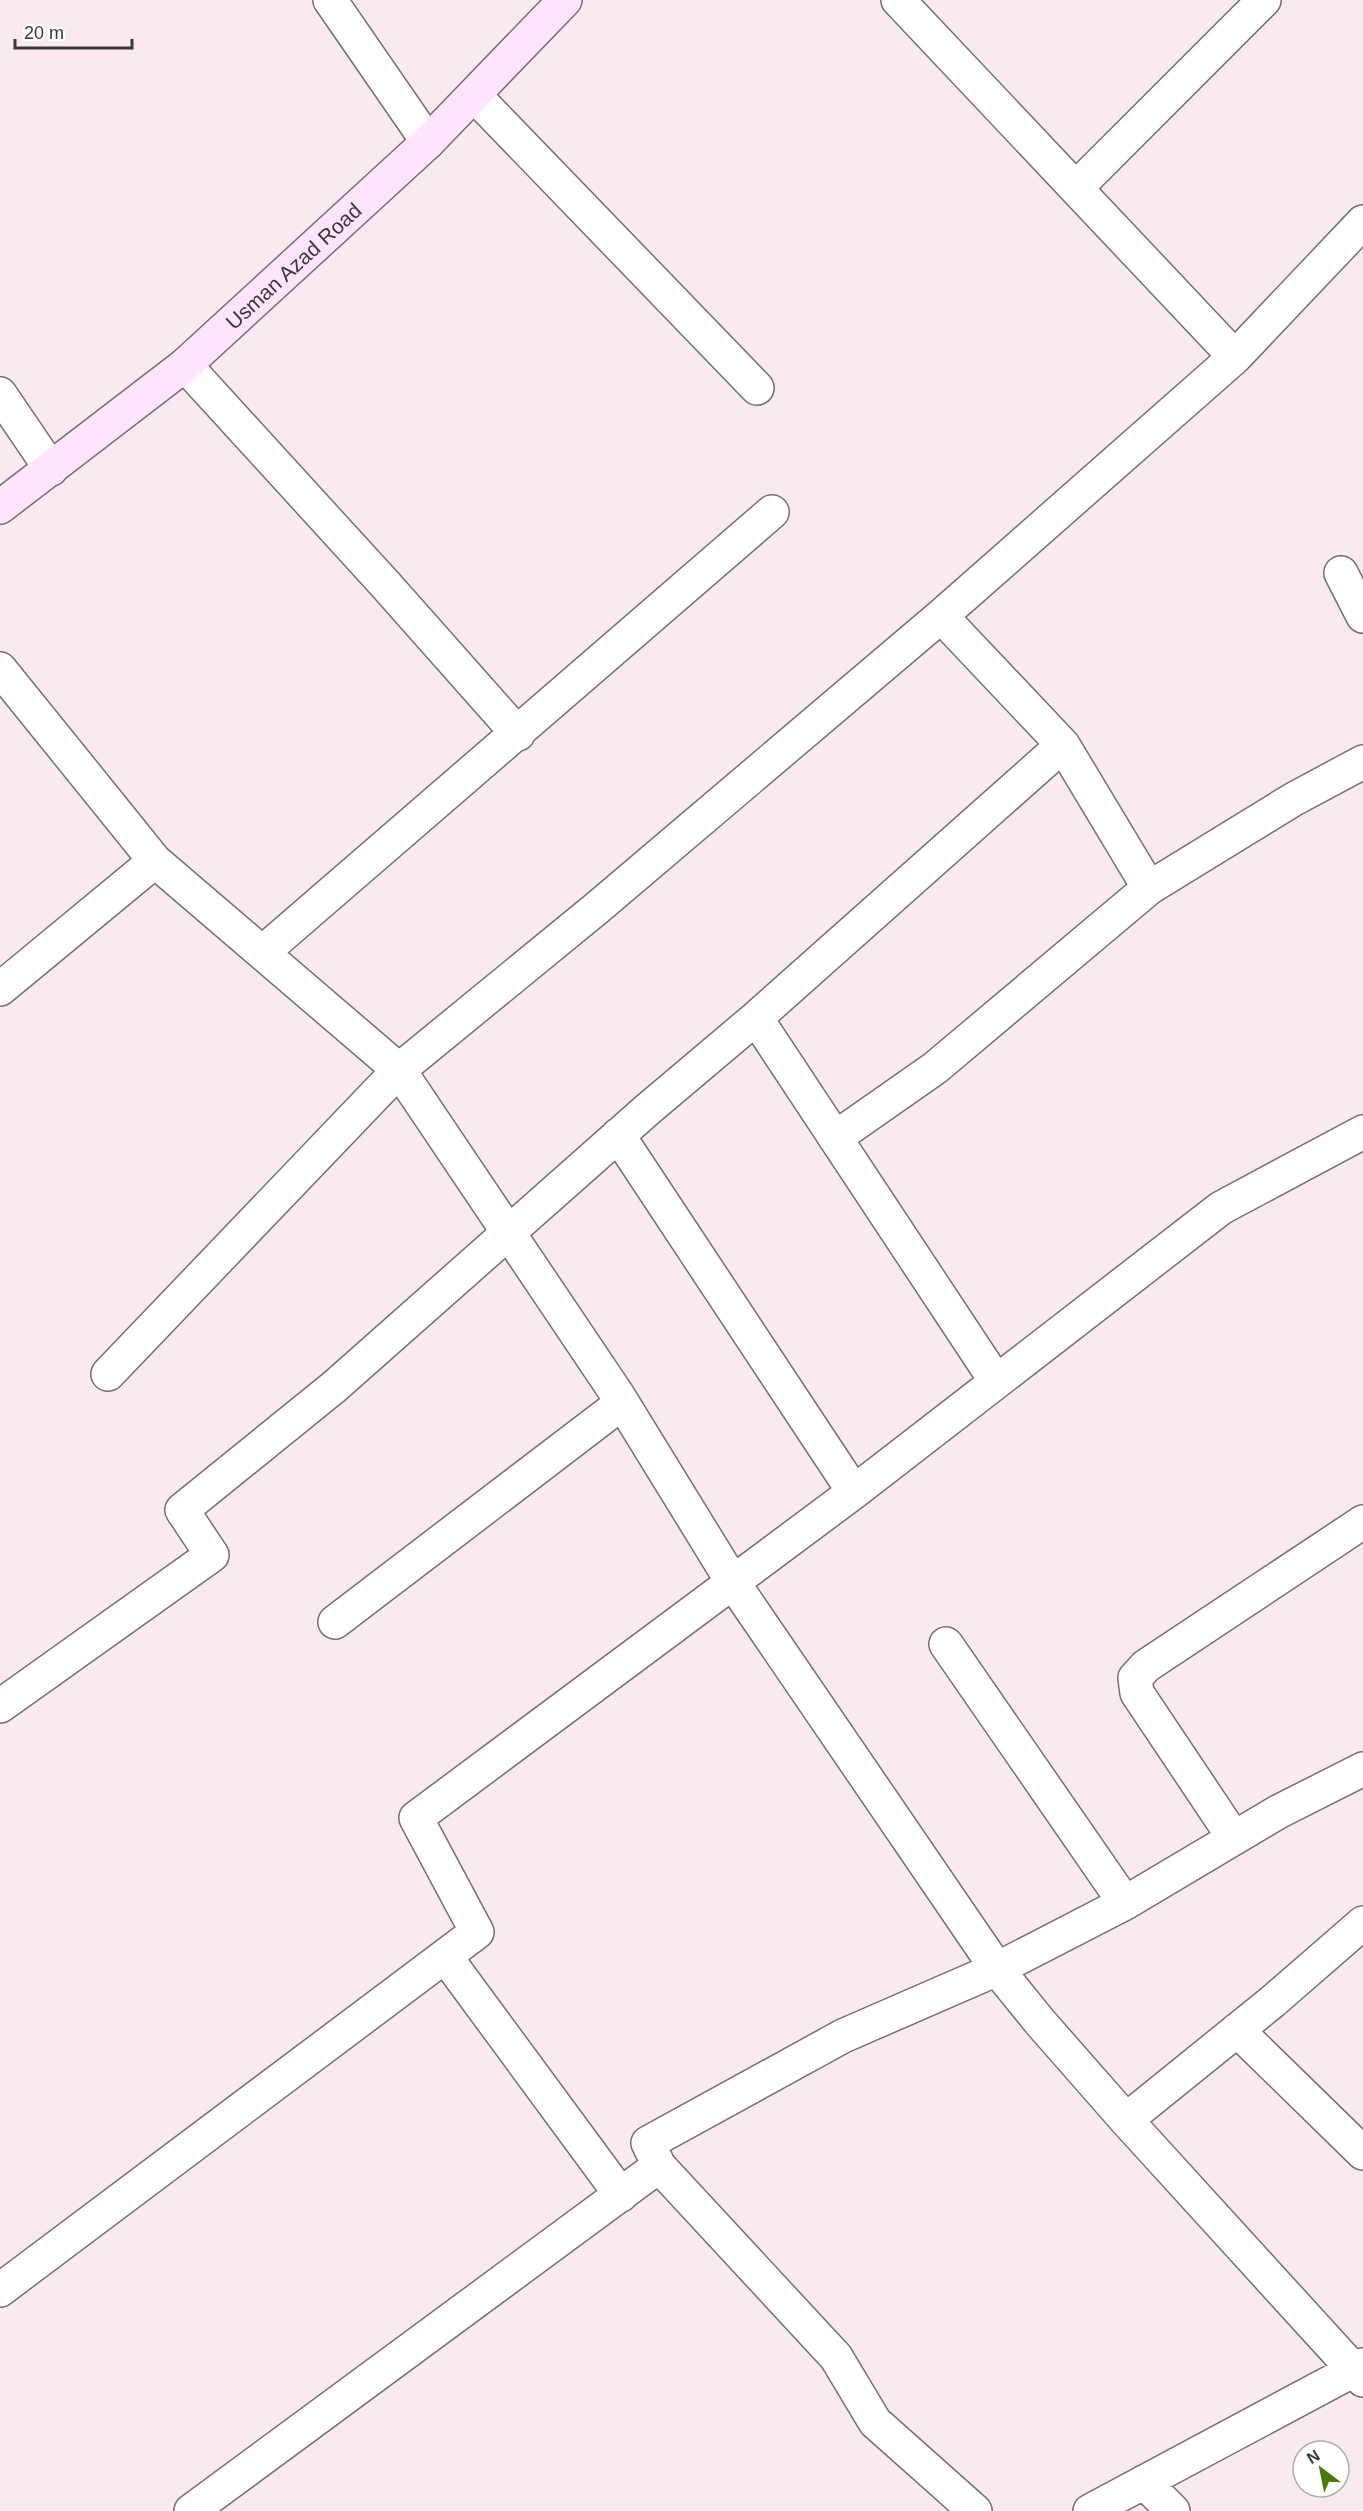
<svg xmlns="http://www.w3.org/2000/svg" width="1363" height="2511" font-family="Arial,sans-serif">
<style>
.lines{fill:none;stroke-linecap:round;stroke-linejoin:round}
.minor-casing{stroke:#7a6e72;stroke-width:36}
.secondary-casing{stroke:#7a6e72;stroke-width:36}
.minor{stroke:#fff;stroke-width:33}
.secondary{stroke:#fee5fd;stroke-width:33}
.labels{text-anchor:middle;dominant-baseline:central;stroke-width:6;stroke-linejoin:round;paint-order:stroke}
.street-label{font-size:21px;fill:#3c3738;stroke:#fff}
</style>
<rect width="100%" height="100%" fill="#f8eaee"/>
<g class="lines">
<g class="minor-casing">
<path id="minor" d="M330,0L428,142
M898,0L1235,357
M474,95L757,388
M1076,188L1264,0
M185,365L385,584L518,734
M0,394L51,469
M1341,573L1363,616
M941,616L1063,745L1149,888
M0,669L155,861L399,1070L597,908L941,616L1235,357L1363,222
M263,952L772,512
M0,989L155,861
M756,1018L996,1381
M618,1135L854,1492
M835,1138L935,1068L1149,888L1294,799L1363,762
M108,1374L399,1070L617,1394L732,1581L997,1969L1040,2022L1126,2120L1363,2380
M335,1622L622,1403
M946,1644L1125,1903
M0,1706L212,1555L182,1510L334,1387L647,1110L756,1018L1063,745
M1234,1838L1137,1693L1135,1678L1146,1666L1363,1522
M445,1956L621,2195
M1237,2030L1363,2153
M1126,2120L1272,2002L1363,1923
M659,2166L836,2357L875,2422L975,2511
M0,2290L477,1932L416,1818L854,1492L1221,1208L1363,1132
M1144,2482L1173,2511
M191,2511L659,2166L648,2143L843,2036L997,1969L1125,1903L1278,1812L1363,1769
M1090,2511L1363,2365"/>
</g>
<g class="secondary-casing">
<g id="secondary">
<path id="s1" d="M0,507L185,365L428,142L565,0"/>
</g>
</g>
<use href="#minor" class="minor"/>
<use href="#secondary" class="secondary"/>
</g>
<g class="labels">
<g class="street-label">
<text stroke="none"><textPath href="#s1" startOffset="380">Usman Azad Road</textPath></text>
</g>
</g>
<g transform="translate(1321 2469) rotate(328)"><circle r="28" fill="#ffffff" stroke="#b1afaf" stroke-width="1.5"/>
<path d="M0-4.5L10 22L0 15L-10 22Z" fill="#467b0b"/>
<text y="-9" font-size="16" font-weight="bold" text-anchor="middle" fill="#3c3738">N</text>
</g>
<path d="M15 39v9h117v-9" fill="none" stroke="#3c3738" stroke-width="3"/>
<text x="24" y="39" font-size="18" fill="#3c3738" stroke="#ffffff" stroke-width="4.5" paint-order="stroke">20 m</text>
</svg>
